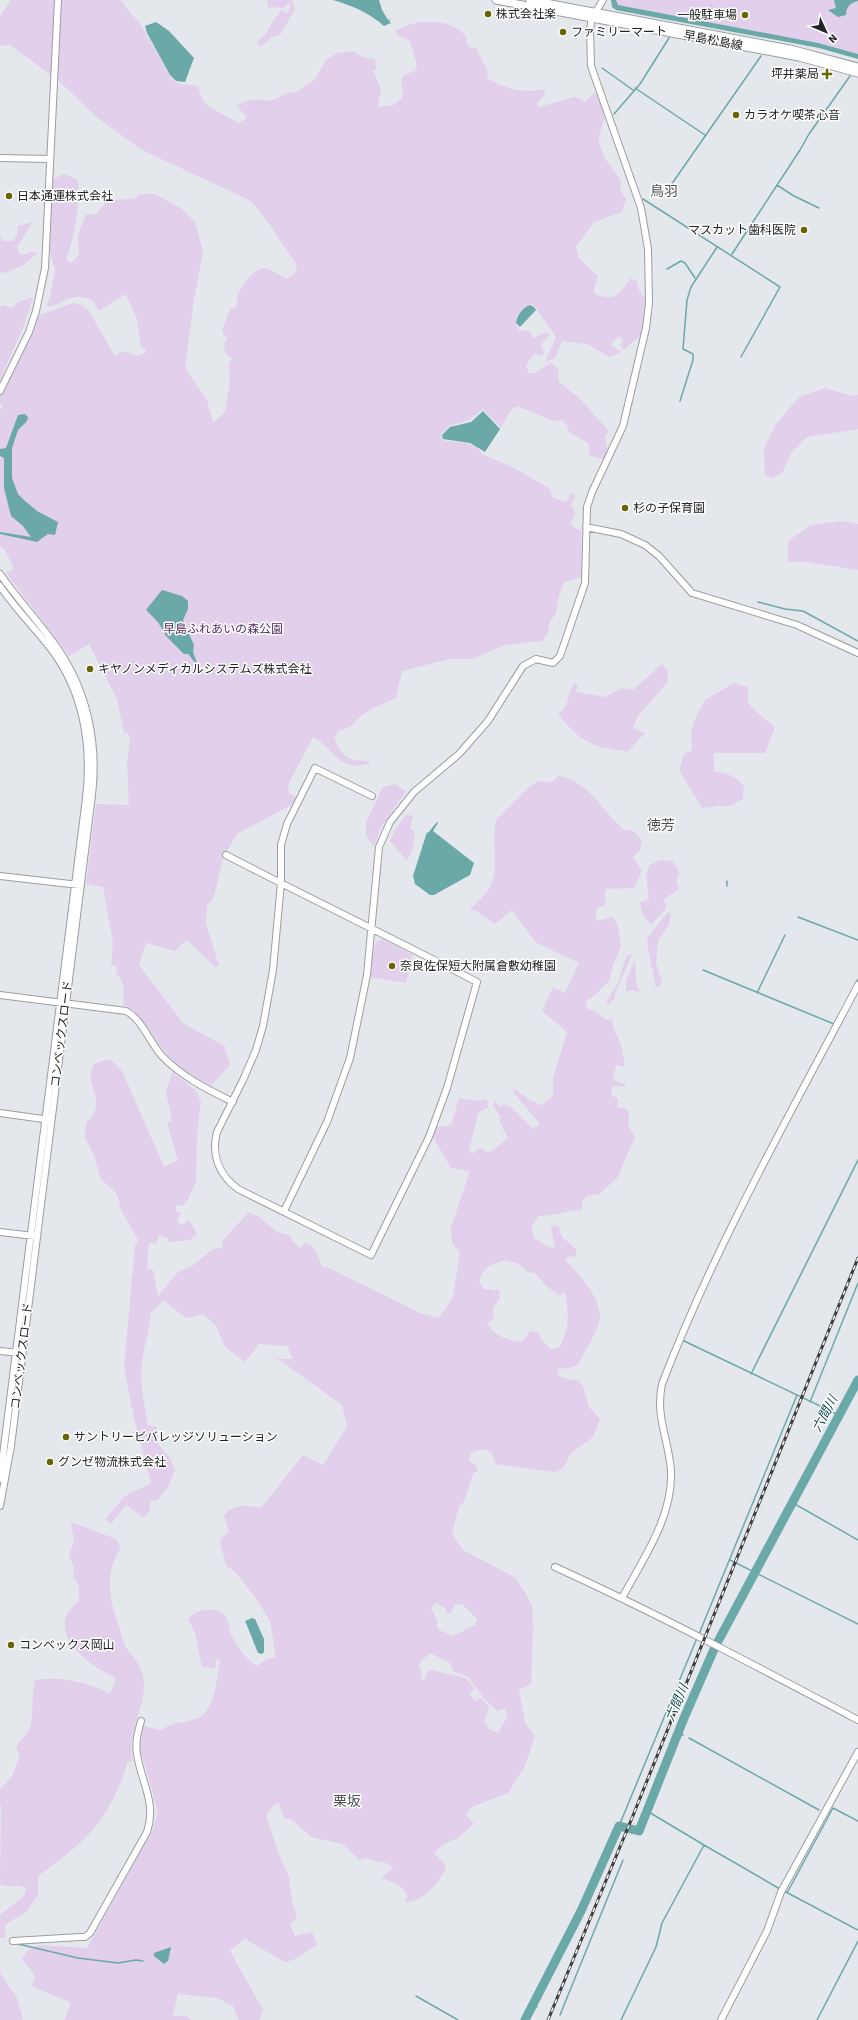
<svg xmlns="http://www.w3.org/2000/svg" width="858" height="2020" font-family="'Source Sans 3','Noto Sans JP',sans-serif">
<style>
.green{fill:#e1cfeb;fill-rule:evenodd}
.water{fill:#6ba8a8}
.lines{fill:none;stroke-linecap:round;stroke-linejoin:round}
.stream{stroke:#6ba8a8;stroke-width:1.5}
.river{stroke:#6ba8a8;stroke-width:9}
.tertiary-casing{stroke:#9a9da1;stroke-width:8}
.secondary-casing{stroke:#9a9da1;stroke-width:9}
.tertiary{stroke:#fff;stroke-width:6}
.secondary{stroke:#fff;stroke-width:7}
.rail-casing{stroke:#3d3e40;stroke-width:3}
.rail{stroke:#fff;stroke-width:1.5;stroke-dasharray:4.5;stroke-linecap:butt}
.poi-dot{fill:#676600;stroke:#fff;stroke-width:1.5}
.labels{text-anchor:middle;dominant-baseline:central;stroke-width:3;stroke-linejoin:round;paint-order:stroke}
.poi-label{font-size:12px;fill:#222325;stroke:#fff;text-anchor:start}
.street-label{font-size:12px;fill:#222325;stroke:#fff}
.park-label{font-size:12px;fill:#4f2d60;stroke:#fff}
.water-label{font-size:13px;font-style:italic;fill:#184f4f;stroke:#fff}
.quarter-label{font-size:14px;fill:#4c4f52;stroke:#fff}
</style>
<rect width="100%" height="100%" fill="#e4e8ec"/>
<path class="green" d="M11,0H120L141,25L173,81L180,84L198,86L202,99L209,107L239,123L247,118L237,106C240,104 243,102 246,101C259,96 272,106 283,94L296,92L315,79L326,60L337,53L353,51L363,57L375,59L376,69L373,71L381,89L378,107L394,105L403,97L401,80L404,75L415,71L417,66L410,41L397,35L396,31C414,18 454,17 467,38L466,42L469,47L476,48L489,74L486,78C503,87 523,95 542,89L546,93L537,104L539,107L574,97L579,98L584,102L596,92L605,116L598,140L604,157L621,181L620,189L626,199L622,212L594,222L576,247L579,258L598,276L594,289V293C613,304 621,292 631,278L638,282C638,288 639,293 645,297L641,335L624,350L620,346L623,340L619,336L610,345L621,351L620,353L609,357L587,344L562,341L555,358L545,362L556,337L533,304C521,306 510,319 519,330L530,331L533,338L547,332L550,335L541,344L544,352L542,356L534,354L526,365L529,373H535L551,363L559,370L558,381L579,398L609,431L605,436L608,451L605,460L589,455V444L569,432L567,425L562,420L553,421L517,406L510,411L501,428L483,409L469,420L449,426L441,434V438L445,441L466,443L476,447L484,455L510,466L549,488L553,498L566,502L571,493L576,495L571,505L576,514L570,523L576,529L581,530L582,577L564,582L559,596L556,614L550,621L547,636L542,641L505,645L472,659H450L402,671L396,698L373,708L358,718L352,726L339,731L334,738C343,758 348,761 369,761L370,763C339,774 336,749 313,737L288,785L289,793L296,798L293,804L237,834L223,858L214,897L207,905L206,923L219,966H214L187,940L175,951L146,943L139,965L183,1023L226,1047L225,1049L230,1065L211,1086C195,1077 178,1067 166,1053C153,1039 142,1010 123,1005C124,993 126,982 116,973L117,966L111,965L113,942L103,887L86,884L96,804L129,805L127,762L130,739L128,733H124L117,699L89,644L69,656L6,573L14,569L5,550L0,546V411L3,405L0,403V396L23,354L37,316L73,303L83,306L89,311L115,356L125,351L138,356L145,353L146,348L141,347L137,319L126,294L99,311L93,301C76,291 66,301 50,307L46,305L50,298L55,270L50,252L53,179L64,174L78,180C79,207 76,235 66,259L70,263L74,261L79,254L78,235L86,214L96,215L107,200L134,199L139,194H155L182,209L195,222L203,252L194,299L185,368L207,400L213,423L225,412L230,381L229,364L232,358L225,353L224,343L227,339L222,331L230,309L235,308L238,302L236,299C240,288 253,265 268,269C274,271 281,276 287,279L295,273L297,265L262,214L251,201L142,150L99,119L59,81L10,45L0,46V16Z
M267,0H292L295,9L280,35L271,38L260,47L257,42L266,34L276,16L277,17L281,10L287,13L291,5L289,3L283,8L268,7Z
M616,0H858V54L818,43L618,5Z
M33,222L17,247L19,253L22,255L30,252L38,253L22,266L5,273L0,272V237L3,241H12L17,236L18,226Z
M33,297L24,326L0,380V307L5,305L10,308L14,307L16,303Z
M825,388L852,396L858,395V429L807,437L791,453L783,472L773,478L765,475L764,448L776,424L799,397Z
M841,521L858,524V570L807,562H788V541L811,525Z
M662,664L667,670L668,682L638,716L633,728L645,733L627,752C620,749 614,750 606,748C584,744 571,730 558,714C573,702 565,694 575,683L578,684L576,692L606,697L621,688L633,690Z
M734,683L748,687V702L754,710L775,727L765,753H714V772C728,773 734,775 744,786L743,799L732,805L702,808L679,770L684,754L692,750L691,732L694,721L705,700Z
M558,776C588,780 603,812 624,830H632L642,840L640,850L633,857L642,871L634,888L605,889V906L598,907L595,915L597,921L613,917L618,926L621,947L613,965L609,981L595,995L585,1002L588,1010H593L606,1020L612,1019L614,1030L621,1044L625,1067L616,1065L613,1080L625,1084V1087L612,1086L611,1095L618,1099L617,1107L626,1109L629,1113L628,1126L635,1137L617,1178L599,1194L587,1196L582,1201V1210C567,1211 554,1216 539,1216L531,1227L534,1238L547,1246L555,1248L551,1227L555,1225L559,1227L562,1237L576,1249V1256L568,1257L565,1260C579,1274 605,1302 599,1323C594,1337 585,1351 578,1365L569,1368L557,1369L559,1376L572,1380H578L583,1386L589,1407L600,1419L593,1437L570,1454L567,1462L562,1469L555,1472L496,1464L491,1452L484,1449L470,1453L469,1461L475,1464L478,1470L473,1474L464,1502L459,1506L452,1534L463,1550L516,1578L524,1591L532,1605L533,1627L531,1684L519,1690L525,1723L535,1736L525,1766L508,1793L472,1807L466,1815L474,1824L458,1838L444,1844L434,1853L446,1866C442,1879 430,1892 419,1899C415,1901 410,1901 406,1903L405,1901L408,1897C404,1886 392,1880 381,1879L393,1867C385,1860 376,1863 367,1858L360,1860L343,1844L311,1837L292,1820L284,1818L279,1803L274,1805L266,1816L281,1860L289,1876L292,1901L297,1917L290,1925L295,1936L312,1932L317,1945L293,1960L285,1962L245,1939L230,1951L263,2010L259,2020H239L233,2006L217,1998L178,1994L173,2016H187L192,2020H64L71,2003L34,1987L32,1984L35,1976L22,1959L27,1951L39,1945L87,1948L152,1832L158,1812L140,1748L143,1726L161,1730C172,1722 183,1723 196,1719C215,1713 217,1676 220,1660L216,1659L215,1668L202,1667L195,1633L188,1619C195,1609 214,1606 224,1615C229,1619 228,1626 230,1632C235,1644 246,1659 257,1666L265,1660L276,1657L270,1621L259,1603L237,1574L226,1565L220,1542L223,1537L229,1532L224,1516C231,1504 249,1505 261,1508L303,1455L323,1465L347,1427L342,1405L270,1353L281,1359H293L287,1346L259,1344L245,1362L225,1347L216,1326L203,1314L186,1318L163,1300L150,1314C150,1331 144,1346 142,1363C139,1384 145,1405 148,1425L157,1427L158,1444L170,1458L175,1470L167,1489L157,1500H153L150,1502V1510L144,1518L126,1505L111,1524L105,1519L125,1496L151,1483L134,1418L124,1368L135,1246L138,1240L119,1206L120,1202L116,1193L100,1178L95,1157L84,1136L87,1121L90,1120C107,1097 83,1088 94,1064C111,1057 112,1059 123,1073L164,1167L178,1160L167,1123L172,1120L166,1092L172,1072L196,1091L201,1102L197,1132L196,1182L187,1201L182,1206L176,1205V1211L181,1213L177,1221L181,1225L189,1220L197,1234L190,1240L169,1242L168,1238L159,1235L156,1244L149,1242L147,1269L153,1270L158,1296L178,1272L192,1266L213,1249L222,1248L223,1240L249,1212L253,1215H257L277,1232L290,1235L292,1241L301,1248L304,1243C316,1244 318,1259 323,1268L327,1267L420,1313L439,1318L453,1297L460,1252L452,1243L451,1227L470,1171L451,1168L433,1137L436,1127L451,1125L459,1098L479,1101L487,1099L488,1107L478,1113L469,1151L472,1154L480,1148L487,1152L492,1151L508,1138L499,1120L501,1117L493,1106L495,1101L501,1107L504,1104L511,1107L533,1129L540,1124L514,1093L513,1088L530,1100L541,1105L553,1096V1078L567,1032L542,1011L553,987L565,993L579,963L535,942L512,910L495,924L476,911L469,910C509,878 489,862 496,820L529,787L539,781L552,782ZM505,1260L517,1263L528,1272L535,1273L546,1286L560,1296L562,1293H565C569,1316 570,1325 560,1347L550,1349L541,1339L538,1332L530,1331L522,1342C507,1340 495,1337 487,1323L494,1319L493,1308L500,1298L499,1290L484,1289L479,1282C483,1266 491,1265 505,1260ZM436,1603L445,1608L448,1614L451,1613L455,1604L463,1605L477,1619L475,1625L453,1636L439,1630L436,1624L438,1622L431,1608ZM430,1653L450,1663L453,1671L468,1677L483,1697L497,1711L505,1708L507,1717L498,1733L489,1729L484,1722L489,1707L481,1698L475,1701L469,1693L475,1689L466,1678L431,1670L427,1672L425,1680L420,1679L422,1671L419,1668L420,1662Z
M395,784L406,791L380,829L374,847L366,835V822L383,787Z
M406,815H411L413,817L410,828L415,832L413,848L407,861L390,841L395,830Z
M660,860L672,861L678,869L679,876L676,879L679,889L664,899L666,908L651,925L642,913L640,902L649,899L646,874L650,865Z
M670,912C672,921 665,934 658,939L656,963L662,982L660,986L656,987L647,944L648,937L667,913Z
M383,939L413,955L406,983L371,977C373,966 369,941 383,939Z
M630,954L632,955L615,993V998L608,1005L606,1003L618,982L626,957Z
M635,960L636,981L640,992L632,990L626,992V980Z
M71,1522L116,1539L121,1548C104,1573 109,1597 118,1624C121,1631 122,1640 126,1647C132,1657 140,1663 143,1675C149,1705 125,1732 133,1762L128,1761C110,1820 87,1841 38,1876V1895L27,1911L5,1925L6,1938H0V1915L24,1896L26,1887L0,1885L1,1806L0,1805V1789L12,1776L20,1756L16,1749C19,1740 28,1734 30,1728C34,1713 31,1696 35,1680C60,1676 88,1682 110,1694L116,1678C87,1665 41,1630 79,1601V1587L76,1579H73L74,1567L69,1555L74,1541Z
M0,1973L17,1998L23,2020H0Z"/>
<path class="water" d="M333,0H379L382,10L388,20L391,19L389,21L391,23L384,26C368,12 353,6 333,0Z
M611,0H616L618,5L818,43L858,54V59L819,48L616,10L612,7Z
M834,0H858V1C850,3 846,7 846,15L838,17L828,10L836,8Z
M156,22L169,31L194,58L185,82L176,81L170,75L147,33L145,26Z
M530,305L534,307L536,310L520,327L516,323C517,315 522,308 530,305Z
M483,411L500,429L485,452L470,443L443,439L442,435L450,427L471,422Z
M25,414L28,417L27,421L18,430L12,448V478L18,494L24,500L37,511L58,522L55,535L48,534L37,542L0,534V532L31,537L23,526L11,516L4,488V458L0,456V449L6,448L18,415Z
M162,590L182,596L188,601V609L183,620L194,645L193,652L198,666L188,654H184L166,636L158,622L146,610Z
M437,822L438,823L433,831L474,863L470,875L434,895H430L415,884L413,876L427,832L428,833Z
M252,1618L255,1619L264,1639V1652L262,1654L258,1653L246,1623L245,1621Z
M171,1947L168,1961L164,1964L154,1956V1953Z"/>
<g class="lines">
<path class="stream" d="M602,68L633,90
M635,88L705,135
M614,114L640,84L669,38
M671,185L761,56
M777,185L794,196L819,208
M643,199L780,287L741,357
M732,254L800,150L809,134L850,76
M667,269L681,261L685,263L695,278
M680,401L693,360V354L683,349L687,300L691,287L717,247
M758,602L785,609L803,611L858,641
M727,886V881
M798,917L858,940
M703,970L834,1024
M856,983L858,979
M757,993L785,935
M682,1340L839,1415
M751,1374L858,1160
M810,1402L858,1283
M793,1503L858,1540
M730,1560L858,1624
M699,1634L797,1395
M678,1732L683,1735
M689,1738L819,1810
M619,1826L697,1638
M704,1845L780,1889
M784,1891L858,1930
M787,1893L833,1808L858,1821
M18,1944L78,1958L118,1963L136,1960L143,1961
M416,1996L458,2020
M533,2005L537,2007
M560,2015L623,1860
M621,2020L656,1947L662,1923L704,1845L647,1811
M817,2020L858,1941"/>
<path class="river" d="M525,2020L581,1911L619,1826L639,1831L684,1718L715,1647L858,1380"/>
<g class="tertiary-casing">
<path id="tertiary" d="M0,158L50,159
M0,391L29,332L36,311L45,268L58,0
M586,527L621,534L645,545L659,556L692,593L797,625L858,653
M0,574C18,600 40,623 58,649C88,693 98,744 92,795L11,1446L0,1506
M0,586C16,610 37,630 54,653C84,695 92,747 86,798L0,1479
M226,855C309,898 394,939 477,982L447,1088L429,1137L371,1255L238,1189C219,1175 211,1155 217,1132L243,1080L256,1050L263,1026L273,970L281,883V845L287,824L315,768L372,796
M0,876L79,885
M0,995L126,1011C142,1019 150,1043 162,1056C182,1077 207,1089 233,1102
M0,1113L50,1120
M284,1211L327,1122L350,1058L367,975L379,847L390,822L414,792L459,754L488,721L523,666L536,659L553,663L560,656L585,583L587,507L592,492L623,426L646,328L649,303L648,249L641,208L591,66L590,29L592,18L603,0
M0,1232L34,1236
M0,1351L20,1353
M555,1567C658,1614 758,1667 858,1720
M622,1598C643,1559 673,1517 671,1471C669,1440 655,1417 662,1384C715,1246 789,1116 858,985
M13,1941L80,1937H85L90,1933L147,1832C157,1803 141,1782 137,1754C135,1742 138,1732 141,1721
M721,2020L767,1931L781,1892L858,1752"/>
</g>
<g class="secondary-casing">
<path id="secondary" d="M496,0L799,57L858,73
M530,0L790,49L858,67"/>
</g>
<use href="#tertiary" class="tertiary"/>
<use href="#secondary" class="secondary"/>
<g class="rail-casing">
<path id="rail" d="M548,2020L632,1818L858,1258"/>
</g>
<use href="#rail" class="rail"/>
</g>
<g class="poi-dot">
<circle cx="488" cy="14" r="4"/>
<circle cx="745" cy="15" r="4"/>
<circle cx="563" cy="32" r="4"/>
<path d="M825 68h4v4h4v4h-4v4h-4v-4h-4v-4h4z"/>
<circle cx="736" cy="115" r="4"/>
<circle cx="9" cy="196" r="4"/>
<circle cx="804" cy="230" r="4"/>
<circle cx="625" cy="508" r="4"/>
<circle cx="90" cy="669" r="4"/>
<circle cx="392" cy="966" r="4"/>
<circle cx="66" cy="1437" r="4"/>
<circle cx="50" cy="1462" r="4"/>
<circle cx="11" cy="1645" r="4"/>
</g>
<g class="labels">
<g class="poi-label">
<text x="496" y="14">株式会社楽</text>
<text x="737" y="15" text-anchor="end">一般駐車場</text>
<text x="571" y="32">ファミリーマート</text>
<text x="819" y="74" text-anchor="end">坪井薬局</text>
<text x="744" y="115">カラオケ喫茶心音</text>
<text x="17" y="196">日本通運株式会社</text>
<text x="796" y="230" text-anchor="end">マスカット歯科医院</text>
<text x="633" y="508">杉の子保育園</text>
<text x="98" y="669">キヤノンメディカルシステムズ株式会社</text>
<text x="400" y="966">奈良佐保短大附属倉敷幼稚園</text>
<text x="74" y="1437">サントリービバレッジソリューション</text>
<text x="58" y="1462">グンゼ物流株式会社</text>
<text x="19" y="1645">コンベックス岡山</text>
</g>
<g class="street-label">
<text transform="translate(713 41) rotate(11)">早島松島線</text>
<text transform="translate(62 1034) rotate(-83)">コンベックスロード</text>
<text transform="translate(22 1356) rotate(-83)">コンベックスロード</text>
</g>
<g class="park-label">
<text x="223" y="629">早島ふれあいの森公園</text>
</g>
<g class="water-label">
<text transform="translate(825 1414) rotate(-62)">六間川</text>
<text transform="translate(677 1703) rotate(-67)">六間川</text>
</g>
<g class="quarter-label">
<text x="664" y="192">鳥羽</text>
<text x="661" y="826">徳芳</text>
<text x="347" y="1802">栗坂</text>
</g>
</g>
<g transform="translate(826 32) rotate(134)" stroke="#ffffff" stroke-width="3" paint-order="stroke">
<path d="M0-3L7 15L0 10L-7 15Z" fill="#222325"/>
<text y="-6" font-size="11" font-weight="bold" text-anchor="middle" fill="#222325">N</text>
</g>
</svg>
